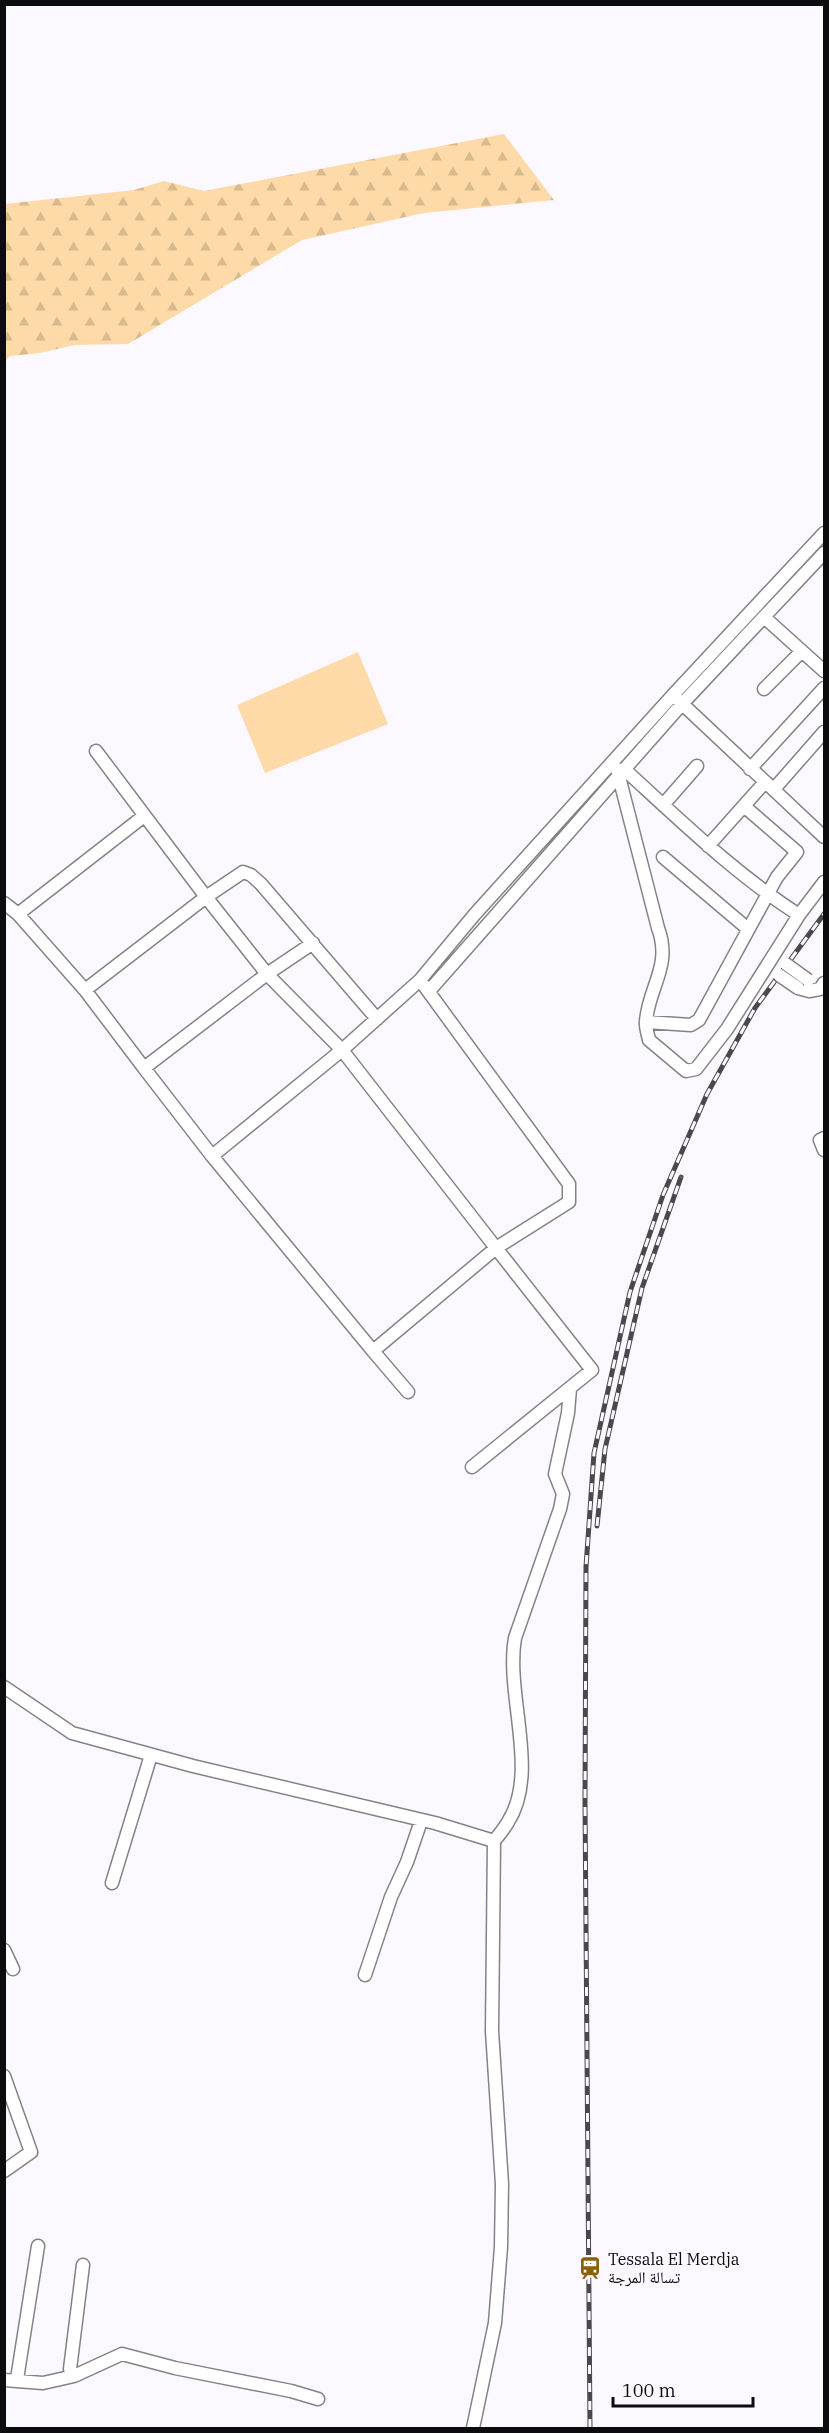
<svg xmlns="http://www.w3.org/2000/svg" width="829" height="2433" font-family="'IBM Plex Serif','Noto Naskh Arabic',serif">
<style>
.green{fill:#fddaa7}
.forest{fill:url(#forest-firs)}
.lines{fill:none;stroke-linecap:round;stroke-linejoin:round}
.minor-casing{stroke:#858287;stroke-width:15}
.minor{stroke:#fff;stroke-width:12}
.rail-casing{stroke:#49484b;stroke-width:5}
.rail{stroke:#fcf8ff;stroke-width:3;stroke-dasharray:9;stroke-linecap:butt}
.minor-bridge-casing{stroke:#858287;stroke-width:15;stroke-linecap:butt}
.minor-bridge{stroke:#fff;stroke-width:12}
.labels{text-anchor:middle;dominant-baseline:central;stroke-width:6;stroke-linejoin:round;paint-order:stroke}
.poi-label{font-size:16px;fill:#0c0b0d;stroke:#fcf8ff;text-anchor:start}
</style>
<defs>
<pattern id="forest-firs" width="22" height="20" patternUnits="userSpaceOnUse" patternTransform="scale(1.5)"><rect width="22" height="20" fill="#fddaa7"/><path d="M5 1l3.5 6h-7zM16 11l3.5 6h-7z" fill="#d8ba8f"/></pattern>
</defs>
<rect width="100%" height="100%" fill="#fcf8ff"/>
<path class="green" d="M358,652L388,724L265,773L237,705Z"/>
<path class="forest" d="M504,134L554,200L424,213L302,240L128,344L75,345L40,353L10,356L5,362V204L134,190L164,181L204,191Z"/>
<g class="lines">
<g class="minor-casing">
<path id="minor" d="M764,617L824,671
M764,689L802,651
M676,698L824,837
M96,751L206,897L267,974L313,943
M617,769L658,928C672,966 649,986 646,1021C645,1027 648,1034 649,1040L686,1071L696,1069L727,1029L799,915
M624,769C680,820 735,874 799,915L824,882
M750,769L824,688
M774,789L824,732
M663,805L697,766
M708,846L765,782
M663,857L748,929
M4,903L18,914
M267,974L342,1050L212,1156L144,1068Z
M420,980L569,1184V1202L496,1248L342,1050L420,980L475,914L673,695L824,533
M798,988L809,991L820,989L824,983
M85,990L206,897L243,872L251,875L261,884L377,1019
M429,991L681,705L824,553
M646,1022L691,1025L699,1020L777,877L797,852L744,806
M144,1068L85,990L18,914L144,816
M824,1138L820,1140L824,1150
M212,1156L373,1351L496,1248L592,1370L472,1467
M373,1351L408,1392
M4,1687L72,1733L193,1766L435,1823L494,1841L492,2031L502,2184L501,2247L495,2323L473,2428
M494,1841C499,1835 504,1829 508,1822C540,1772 505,1695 515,1638L560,1509L563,1494L555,1474L568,1413L570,1388
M112,1883L151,1755
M4,1950L13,1969
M365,1975L391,1897L407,1862L421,1821
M4,2076L31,2152L4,2171
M74,2376L70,2369L83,2265
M17,2379L38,2246
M4,2380L43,2383L74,2376L122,2354L175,2368L291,2391L318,2399"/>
</g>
<use href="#minor" class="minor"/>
<g class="rail-casing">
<path id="rail" d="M597,1526L605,1449L642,1288L681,1177
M590,2428L585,1802L586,1567L594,1453L630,1292L663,1195L707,1094L755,1008L824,914"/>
</g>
<use href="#rail" class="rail"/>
<g class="minor-bridge-casing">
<path id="minor-bridge" d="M786,964L808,980
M779,975L798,988"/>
</g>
<use href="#minor-bridge" class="minor-bridge"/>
</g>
<defs>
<g id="station-bare" transform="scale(1.8)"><path d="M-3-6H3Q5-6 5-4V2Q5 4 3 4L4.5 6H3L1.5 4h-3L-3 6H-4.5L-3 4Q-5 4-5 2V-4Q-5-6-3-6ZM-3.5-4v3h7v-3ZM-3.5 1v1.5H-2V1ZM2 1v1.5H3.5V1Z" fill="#8d6005" stroke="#fcf8ff" stroke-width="2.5" paint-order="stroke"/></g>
</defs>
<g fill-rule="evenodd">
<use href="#station-bare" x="590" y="2268"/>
</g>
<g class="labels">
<g class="poi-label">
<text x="608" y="2259">Tessala El Merdja<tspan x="608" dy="18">تسالة المرجة</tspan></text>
</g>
</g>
<rect width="829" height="2433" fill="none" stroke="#0c0b0d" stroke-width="12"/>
<path d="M613 2397v9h140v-9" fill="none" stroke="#0c0b0d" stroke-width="3"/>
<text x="622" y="2397" font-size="18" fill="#0c0b0d" stroke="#fcf8ff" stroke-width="4.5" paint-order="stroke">100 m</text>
</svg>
